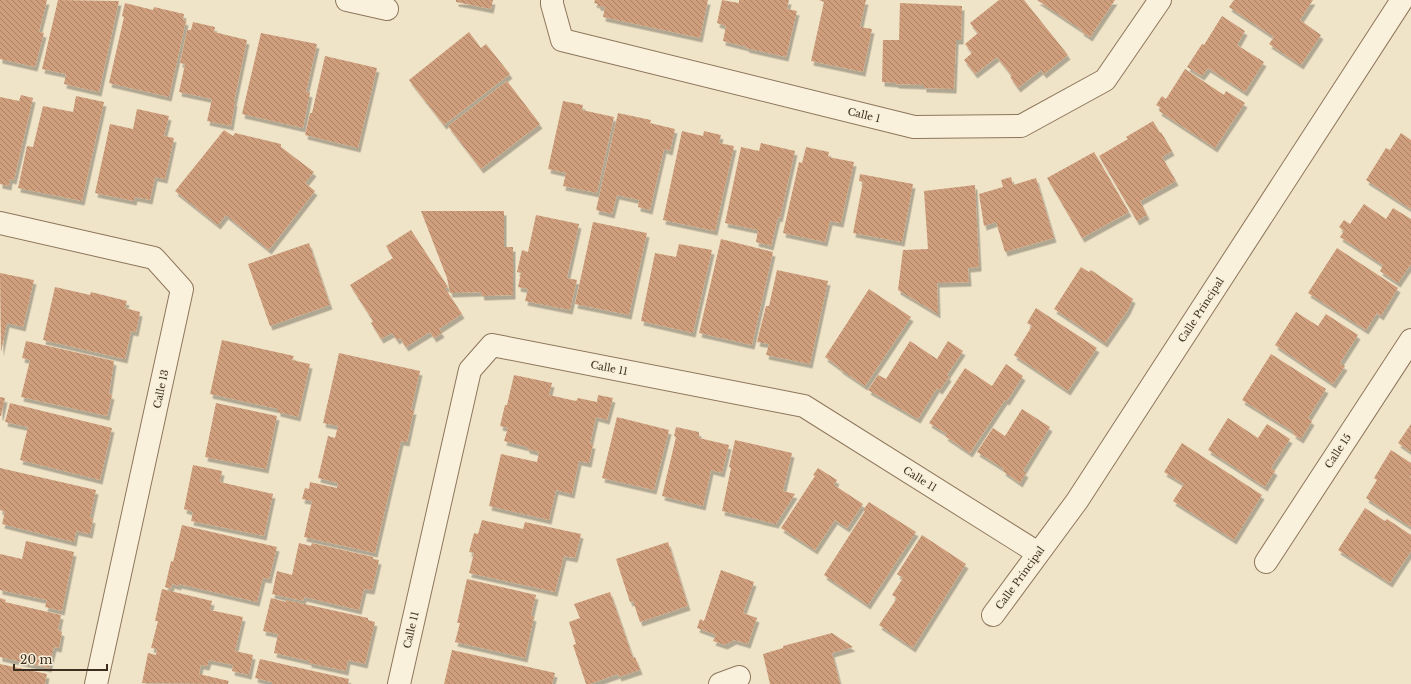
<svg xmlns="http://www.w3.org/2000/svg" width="1411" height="684" font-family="'Libre Baskerville',serif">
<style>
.building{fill:url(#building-back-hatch);filter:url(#shadow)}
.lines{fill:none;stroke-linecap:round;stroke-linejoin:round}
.minor-casing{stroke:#8d765c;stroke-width:24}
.minor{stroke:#faf1dc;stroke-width:22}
.labels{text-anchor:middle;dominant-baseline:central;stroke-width:3;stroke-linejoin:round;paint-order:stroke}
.street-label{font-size:10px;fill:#3d2e20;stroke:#f7eed8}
</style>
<defs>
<pattern id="building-back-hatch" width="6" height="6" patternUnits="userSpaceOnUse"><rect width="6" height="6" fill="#cf9f7d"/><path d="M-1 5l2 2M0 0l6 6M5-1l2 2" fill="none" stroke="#a98266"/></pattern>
<filter id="shadow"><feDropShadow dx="2.5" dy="4.5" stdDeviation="0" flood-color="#0004"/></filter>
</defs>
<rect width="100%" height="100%" fill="#f0e4c8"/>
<path class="building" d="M0,0H47L39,32L44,33L35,67L0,59Z
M58,0L119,1L99,92L64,84L66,74L42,69Z
M456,0H493L491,9L456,2Z
M595,0H708L700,38L603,17L605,7L598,6V4L594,3Z
M722,0L739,3V0H789L787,9L797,11L786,57L746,48L747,47L723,41L726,26L717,23Z
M819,0H866L860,27L872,29L863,72L811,61L824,2Z
M999,0H1024L1068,55L1044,74L1041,70L1018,88L1010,77L1012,76L997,57L975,74L964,60L972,53L965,44L978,33L970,23Z
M1037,0H1115L1090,37L1081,31L1082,30Z
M1234,0H1313L1300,20L1321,35L1301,65L1269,44L1274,37L1229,7Z
M125,3L153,10L154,7L184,14L183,20L186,21L169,97L109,83L124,17L122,16Z
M900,3L962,6L961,40H956L954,89L924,88V85L896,84V83L882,82L883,40H899Z
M1222,16L1245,31L1237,45L1264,62L1245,92L1208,68L1202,76L1187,67L1202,44L1204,45Z
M193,22L215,27L214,32L247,40L234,102H235L231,126L207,121L212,99L179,92L185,64L180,63L187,30H191Z
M469,32L481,48L486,44L510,74L444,125L409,80Z
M261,33L317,44L306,92L310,93L303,128L242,114Z
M325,56L377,68L358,148L305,135L310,113H312Z
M1185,69L1224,95L1226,91L1245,103L1215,148L1159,111L1161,108L1156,105L1162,96L1166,99Z
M507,81L540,124L481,169L448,126Z
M21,95L33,98L14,180L10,179L9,186L0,184V97L19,101Z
M76,96L104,102L82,201L18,188L27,146L33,147L43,106L73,112Z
M563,101L583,105L582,110L614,117L597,193L563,186L566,173L548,169Z
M137,109L169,116L164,136L174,138L165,179L155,177L150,200L135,197L134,201L95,193L110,124L133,129Z
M618,113L651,120L650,123L675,129L670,151L664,149L650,210L638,207L639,200L617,195L612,214L596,210Z
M1153,121L1160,133L1161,132L1172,151L1162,157L1176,181L1140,201L1147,215L1137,221L1099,156L1128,139L1126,137Z
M224,130L233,136L235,133L281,144V147L314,172L305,183L315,191L269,250L226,215L218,225L175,191Z
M682,131L703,136L704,131L721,135L719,143L734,146L715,231L663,220Z
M1401,133L1411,140V209L1366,180L1386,148L1390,150Z
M761,143L795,151L780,218L778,217L771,246L756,242L758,230L725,223L741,147L759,151Z
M806,147L829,152L828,157L854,162L841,223L830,221L825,242L783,233L799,162L802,163Z
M1094,152L1129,212L1082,238L1047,178Z
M860,174L913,184L902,242L853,233L863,182L859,181Z
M1011,177L1013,185L1036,178L1054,238L1005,252L996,222L984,226L979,194L1003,187L1001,180Z
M975,185L979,267L968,268L969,282L937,283L938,314L898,290L903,250L928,249L924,191Z
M1364,204L1386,219L1393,208L1411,219V264L1398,283L1380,271L1383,265L1340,237L1344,231L1339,227L1344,220L1350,224Z
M421,211H504V247H513V295L482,296L481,292L450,293L447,278Z
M536,215L579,224L567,278L577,280L570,310L525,301L528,289L518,287L521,273L517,272L522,250L528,252Z
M593,222L647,233L629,315L575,304Z
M411,230L448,287L445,288L462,314L439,329L442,333L434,338L430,332L406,347L400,338L397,340L392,333L381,339L371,323L373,321L350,285L393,258L386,246Z
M721,239L773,252L752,345L699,333Z
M309,243L330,305L270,326L248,264Z
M679,244L712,250L693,333L641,321L655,253L676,257Z
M1337,248L1398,288L1381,316L1377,313L1366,330L1308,293Z
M1081,267L1089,272L1091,270L1133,299L1128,310L1105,343L1054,309Z
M777,270L828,281L810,364L766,355L769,344L757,342L766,306H769Z
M0,273L34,280L23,327L7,323L1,352Z
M55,287L90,295L91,292L127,301L125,308L140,312L136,332L131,331L125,359L43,340Z
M869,289L911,317L865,386L840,369V368L825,357Z
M1036,308L1097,348L1068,391L1014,355L1032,326L1027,323Z
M1296,312L1318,326L1326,314L1358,335L1340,363L1345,366L1333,384L1275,345Z
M222,340L294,356L292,360L310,364L298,417L278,412V409L210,394Z
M26,341L114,361L109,394L112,395L107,416L21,397L30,360L22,358Z
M910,341L937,359L948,341L963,351L947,375L949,377L940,390L937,388L918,419L868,390L878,375L886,379Z
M339,353L420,371L411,410H414L407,442L401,441L375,553L304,537L312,501L302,499L305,488L309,489L310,482L337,488L338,483L318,478L328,436L335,438L338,426L323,423Z
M1271,354L1326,389L1308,418L1312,421L1301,439L1293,434L1294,432L1242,400Z
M1006,364L1023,376L1007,401L1005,400L970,453L945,436L947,434L929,423L965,368L992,386Z
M514,375L552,383L549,395L576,401L578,398L597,402L598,395L613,398L607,420L596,417L590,444H593L589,463L579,461L572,494L556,490L549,520L489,506L501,454L537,462L539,452L527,449V447L504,441L508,428L500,426L505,405H507Z
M0,397L5,398L1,416H0Z
M10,403L112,428L100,480L20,460L28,427L5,422Z
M216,403L277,416L266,469L205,457Z
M1022,409L1050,427L1023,471L1026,473L1020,483L1003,471L1004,469L977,452L993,428L1005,436Z
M617,417L669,430L654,490L602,478Z
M1228,418L1258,438L1267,424L1290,439L1271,468L1275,471L1265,487L1208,450Z
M1411,424V452L1398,443Z
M676,427L699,432V438L729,445L722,473L711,470L703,506L662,496L676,437L674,436Z
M735,440L792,453L783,491L795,494L776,524L722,511L731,468L729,467Z
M1182,443L1262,495L1234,540L1173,501L1184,484L1164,472Z
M1391,450L1411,463V475L1410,477L1411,478V527L1366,498L1377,480L1374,478Z
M193,465L222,471L220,482L273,494L264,536L191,521L193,512L184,509Z
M0,468L96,490L90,518L93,519L90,534L76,531L74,542L2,524L5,512L0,510Z
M818,468L837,480L834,485L863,504L847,528L835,520L815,550L781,528L815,476L813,475Z
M869,502L916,532L868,605L824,575L865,511L863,510Z
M1365,508L1385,521L1387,519L1411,535V551L1390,583L1338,550Z
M482,520L523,529L525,522L581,534L575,558L564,556L555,592L469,573L474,553L469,552L474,533L478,534Z
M182,525L277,547L269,579L263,578L257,602L179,584V586L172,584L171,589L165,587L171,561L173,562Z
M922,535L966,564L913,648L879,625L897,598L892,595L903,578L897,574Z
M26,541L74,552L62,611L45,607L47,600L0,590V554L22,559Z
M668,542L688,606L640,622L633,601L630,602L616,559Z
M299,543L311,546L312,543L373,557V559L379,560L372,590L364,589L359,610L304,597L303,601L272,594L277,571L292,575Z
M721,570L754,582L743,613L757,618L748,644L734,640L725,645L713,641L716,635L697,628L700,619L704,621Z
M467,579L536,595L531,616L534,617L525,658L455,642L460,623H457Z
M162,589L212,601L210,610L243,617L235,651L253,655L249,675L232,671L233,665L209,660L207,666L201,665L199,674L229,681L228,684L142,683L148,653L156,655L157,649L151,648L158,621H155Z
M610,592L633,658L635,657L640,670L619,677L618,674L590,684H586L573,645L576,644L569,622L580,618L574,604Z
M0,598L6,600L5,602L61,615L58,630L62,632L59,648L54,647L49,668L0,657Z
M271,598L286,602V600L368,618V620L375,622L365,664L348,660L346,671L309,663V661L274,653L278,634L263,631Z
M832,633L853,647L832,653L840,684H770L763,654L783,648V646Z
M452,650L555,673L552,684H444Z
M260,659L349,679L348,684H272V682L255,678Z
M0,664L47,674L45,684H0Z"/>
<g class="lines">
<g class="minor-casing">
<path id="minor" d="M347,0L387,9
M552,0V4L562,40L914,127L1021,126L1105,80L1160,0
M0,223L154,258L182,289L96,684
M1266,562L1411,340
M993,615L1077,501L1402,0
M399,684L470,370L492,345L804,406L1038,553
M720,684L739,677"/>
</g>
<use href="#minor" class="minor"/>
</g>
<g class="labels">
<g class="street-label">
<text transform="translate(864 115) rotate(14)">Calle 1</text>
<text transform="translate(1201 310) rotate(-57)">Calle Principal</text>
<text transform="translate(609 368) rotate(11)">Calle 11</text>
<text transform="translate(161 389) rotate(-78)">Calle 13</text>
<text transform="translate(1338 451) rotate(-57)">Calle 15</text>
<text transform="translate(920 479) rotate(32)">Calle 11</text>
<text transform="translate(1020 578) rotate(-54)">Calle Principal</text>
<text transform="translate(411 630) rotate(-77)">Calle 11</text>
</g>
</g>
<path d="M14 664v6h93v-6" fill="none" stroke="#3d2e20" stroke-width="2"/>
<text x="20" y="664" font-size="12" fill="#3d2e20" stroke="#f7eed8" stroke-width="3" paint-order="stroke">20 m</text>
</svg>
